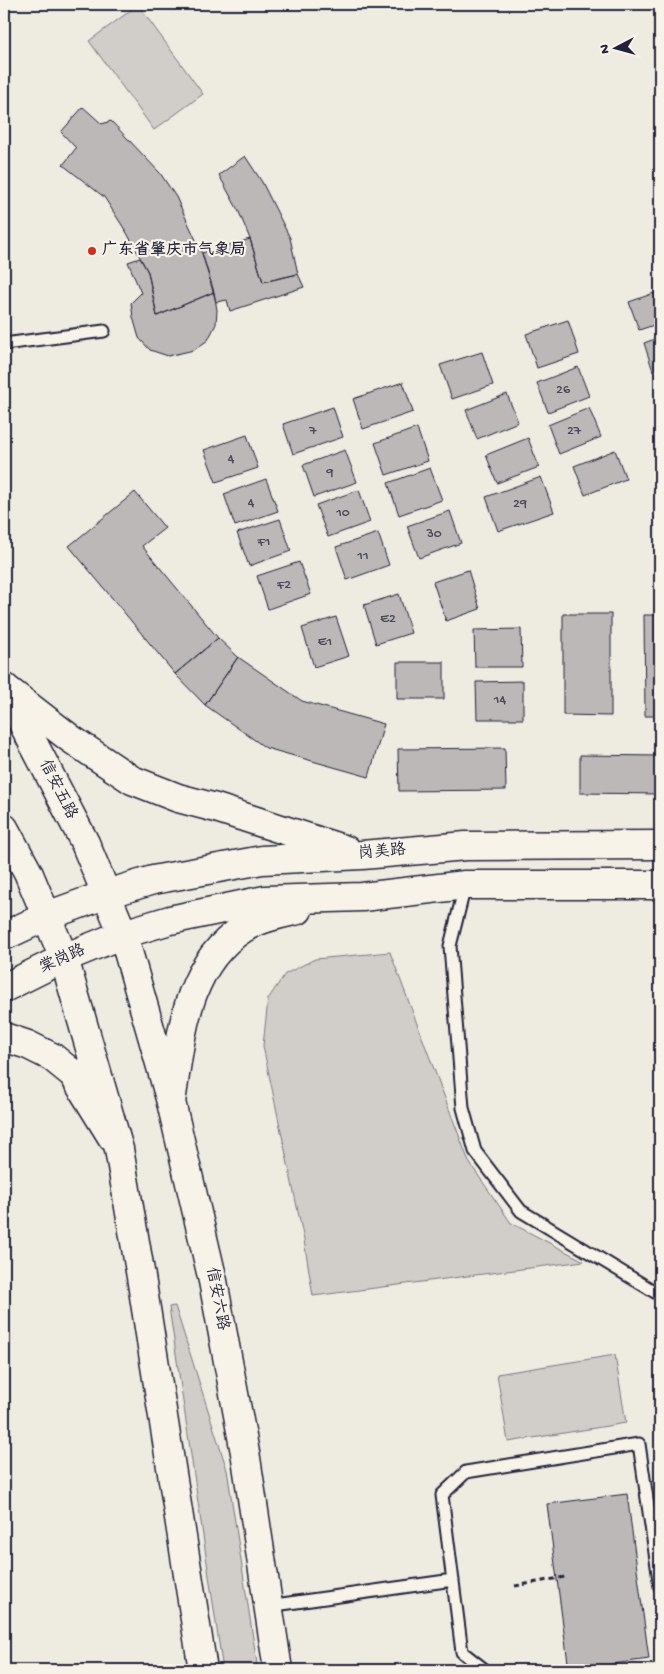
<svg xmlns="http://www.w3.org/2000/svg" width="664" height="1674" font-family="'Gochi Hand','LXGW WenKai TC',sans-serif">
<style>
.green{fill:#d1cdc9;stroke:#7a7882}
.building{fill:#bbb8b7;stroke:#22223b}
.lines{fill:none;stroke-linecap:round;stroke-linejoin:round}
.service-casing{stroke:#22223b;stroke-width:15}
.secondary-casing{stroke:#22223b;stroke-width:31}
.primary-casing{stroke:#22223b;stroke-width:31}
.path{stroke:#22223b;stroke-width:3;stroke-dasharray:5 4;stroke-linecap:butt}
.service{stroke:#f7f3e8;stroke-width:11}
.secondary{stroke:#f7f3e8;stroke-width:28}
.primary{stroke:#f7f3e8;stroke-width:28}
.poi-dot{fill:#c8321e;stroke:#f7f3e8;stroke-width:2}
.labels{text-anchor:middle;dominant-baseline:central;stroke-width:4.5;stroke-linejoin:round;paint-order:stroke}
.number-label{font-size:14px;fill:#48485a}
.poi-label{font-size:16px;font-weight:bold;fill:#22223b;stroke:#f7f3e8;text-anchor:start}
.street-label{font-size:16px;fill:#22223b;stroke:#f7f3e8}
</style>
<rect width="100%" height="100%" fill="#eeebe1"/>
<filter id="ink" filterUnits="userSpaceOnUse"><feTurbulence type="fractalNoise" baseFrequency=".02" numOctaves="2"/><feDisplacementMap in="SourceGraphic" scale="10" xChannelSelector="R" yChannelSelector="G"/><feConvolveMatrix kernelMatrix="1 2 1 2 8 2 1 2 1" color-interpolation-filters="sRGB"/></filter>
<g filter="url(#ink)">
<path class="green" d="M138,5L203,94L154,130L89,41Z
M390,952L469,1162L511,1223L584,1261L313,1296L304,1240L263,1046L268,999L285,974L315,959Z
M175,1306L227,1470L258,1670H223L169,1307Z
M615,1355L626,1423L508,1442L497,1374Z"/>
<path class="building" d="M83,107L102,124L111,121L160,173L176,197L202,253L214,292L157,316L148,272L127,233L104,197L63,165L76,148L61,132Z
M245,156L262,182L290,238L298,274L263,282L250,239L239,212L219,175Z
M250,239L263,282L298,274L304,287L230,311L227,300L216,302L202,253Z
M140,258L148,272L157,316L214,292L217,310L216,324L208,340L194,350L168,356L150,350L139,338L133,317L131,303L141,293L128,262Z
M660,291V323L639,330L629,302Z
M568,320L579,354L537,368L526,334Z
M660,337V369L653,371L644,343Z
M482,352L493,385L452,399L440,365Z
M578,367L589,396L548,412L537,383Z
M403,382L413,412L363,429L353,399Z
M507,394L518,422L477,439L466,410Z
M333,407L343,437L293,454L283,424Z
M589,408L601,437L559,454L548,425Z
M417,428L428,461L386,475L375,443Z
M247,435L258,468L216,482L204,450Z
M528,438L539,467L497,483L486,455Z
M345,450L357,482L314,497L303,465Z
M615,450L626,479L585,495L574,466Z
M430,468L442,500L399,515L388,483Z
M541,477L554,512L498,531L486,497Z
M266,479L278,511L235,526L224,494Z
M359,490L370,522L328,537L316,505Z
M135,492L165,528L142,546L218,638L175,674L69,546Z
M450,511L461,543L419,558L407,526Z
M280,519L291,551L249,566L237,533Z
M378,533L389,565L347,580L336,547Z
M299,562L311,594L268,609L257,576Z
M468,570L480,609L446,621L433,582Z
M399,594L411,633L376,644L364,605Z
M563,614H611V716L563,715Z
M644,615H660V716H645Z
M336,617L349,656L314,667L302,628Z
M521,629L522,667H475L474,630Z
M218,638L238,657L205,705L175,674Z
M238,657L302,701L384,724L369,777L266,748L205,705Z
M397,662H444V699H397Z
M523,681V719H477L476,682Z
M505,748L506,790L399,791L398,749Z
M580,755L660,756V794L580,793Z
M627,1494L649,1659L569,1670L547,1504Z"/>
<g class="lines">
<g class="service-casing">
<path id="service" d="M4,344L104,331
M465,886L450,946L463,1108L475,1151L521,1211L660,1295
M268,1606L453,1580
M485,1670L462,1652L442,1495L466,1472L639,1444L660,1587"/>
</g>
<g class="secondary-casing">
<path id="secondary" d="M5,688L71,739L132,780L178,798L216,808L346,850
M4,936L47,916L107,894L153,880L262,860L362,855L466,846L660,845
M4,988L64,958L123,934L170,920L265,900L362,897L465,885H660
M4,1037L28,1045L52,1057L73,1074L112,1137
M171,1102C181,1039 184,966 244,928C259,918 281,914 298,910"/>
</g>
<g class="primary-casing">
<path id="primary" d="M4,687L85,843L123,934L171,1102L213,1281L246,1458L278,1670
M4,828L28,872L64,958L119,1149L141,1277L203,1670"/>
</g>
<path class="path" d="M515,1586L565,1577"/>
<use href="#service" class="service"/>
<use href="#secondary" class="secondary"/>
<use href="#primary" class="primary"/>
</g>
</g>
<circle class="poi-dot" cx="92" cy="251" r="5"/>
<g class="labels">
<g class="number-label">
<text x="563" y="390">26</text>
<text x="313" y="431">7</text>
<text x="574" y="431">27</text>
<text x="231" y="459">4</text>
<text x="330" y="473">9</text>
<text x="251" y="503">4</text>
<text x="520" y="504">29</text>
<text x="343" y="513">10</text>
<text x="434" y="534">30</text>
<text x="264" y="542">F1</text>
<text x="363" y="556">11</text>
<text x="284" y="585">F2</text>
<text x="388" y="619">E2</text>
<text x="325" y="642">E1</text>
<text x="500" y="700">14</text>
</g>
<g class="poi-label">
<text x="102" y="251">广东省肇庆市气象局</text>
</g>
<g class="street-label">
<text transform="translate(57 790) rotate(63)">信安五路</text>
<text transform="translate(382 853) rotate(-5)">岗美路</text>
<text transform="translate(63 960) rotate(-24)">棠岗路</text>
<text transform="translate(216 1299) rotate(79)">信安六路</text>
</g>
</g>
<rect width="664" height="1674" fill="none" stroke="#f7f3e8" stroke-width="20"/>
<rect x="10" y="10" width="644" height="1654" fill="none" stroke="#22223b" stroke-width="2" filter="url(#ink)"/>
<g transform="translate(616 48) rotate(264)" stroke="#f7f3e8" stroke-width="4" paint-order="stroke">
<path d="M0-4L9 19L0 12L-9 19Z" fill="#22223b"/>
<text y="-8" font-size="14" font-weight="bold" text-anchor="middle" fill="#22223b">N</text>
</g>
</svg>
